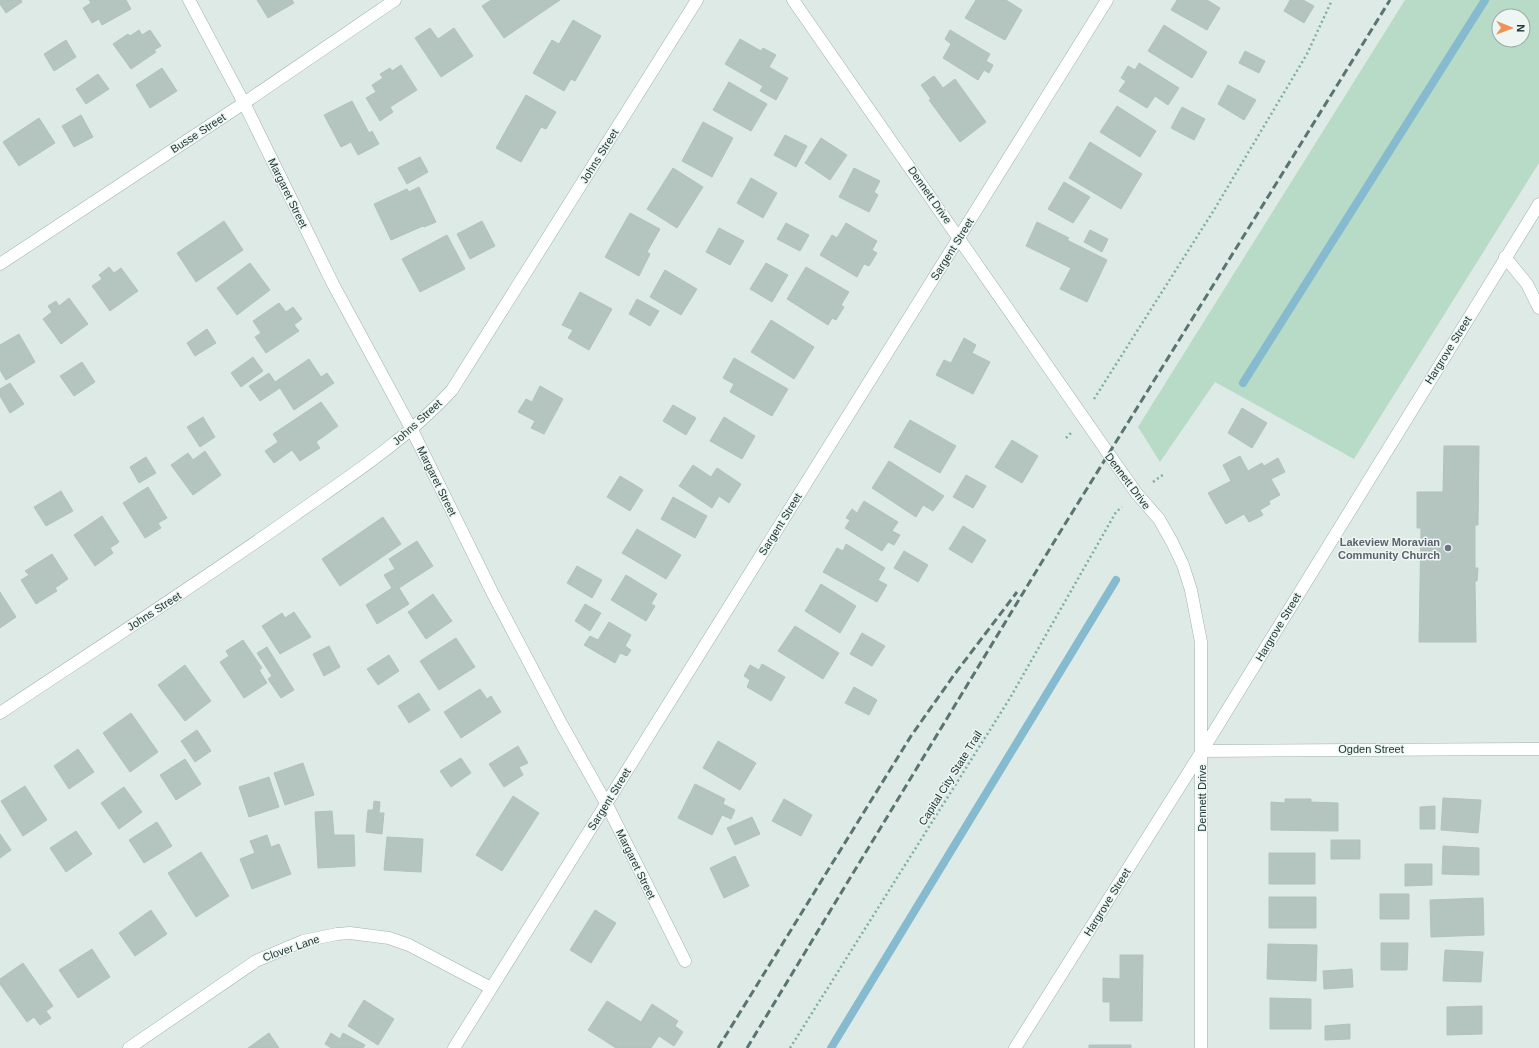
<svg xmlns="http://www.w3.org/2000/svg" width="1539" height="1048" font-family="Arial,sans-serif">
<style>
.green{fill:#b7dbc6;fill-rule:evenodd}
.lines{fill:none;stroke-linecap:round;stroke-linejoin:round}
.stream{stroke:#86bacf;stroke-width:8}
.building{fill:#b4c4bf;stroke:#b1c3be}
.street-casing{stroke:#a1b1ae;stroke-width:13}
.path{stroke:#7fada5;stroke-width:2.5;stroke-dasharray:2 3;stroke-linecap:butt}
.street{stroke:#fff;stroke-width:12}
.rail{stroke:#5a7571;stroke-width:3;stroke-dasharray:8 4;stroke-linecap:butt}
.worship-dot{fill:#6b7280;stroke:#eef6f3;stroke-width:1.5}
.labels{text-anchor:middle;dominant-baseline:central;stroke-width:3;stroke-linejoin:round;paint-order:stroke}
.street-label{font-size:11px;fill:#203936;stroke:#eef6f3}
.worship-label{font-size:11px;font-weight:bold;fill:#5b616d;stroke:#eef6f3;text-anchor:end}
</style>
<rect width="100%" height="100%" fill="#deeae6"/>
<path class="green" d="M1405,0H1539V163L1354,459L1215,382L1160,462L1138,427ZM1499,16H1523V40H1499Z"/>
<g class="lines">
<path class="stream" d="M1243,383L1485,0
M831,1048L1116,580"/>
</g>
<path class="building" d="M0,0H21L22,2L6,13L0,4Z
M89,0H126L131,9L102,25L99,19L92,23L83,8L91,3Z
M257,0H292L294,3L268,18Z
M491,0H560L504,38L482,6Z
M976,0H1006L1022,10L1005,40L965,18Z
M1177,0H1207L1220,8L1207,30L1171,10Z
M1290,0H1303L1314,6L1304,23L1284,11Z
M573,20L601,36L575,81L571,79L564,91L533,73L552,40L559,44Z
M1164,25L1207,52L1192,78L1148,51Z
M430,28L438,39L454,28L473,56L441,77L415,38Z
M139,30L142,35L150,30L161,46L154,50L156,52L131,69L113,44L128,34L130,36Z
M950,30L990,54L986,61L993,65L989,73L984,70L978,80L943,58L951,44L945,39Z
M740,39L761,51L763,48L776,55L769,67L788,78L776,100L760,91L763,86L725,64Z
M66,40L76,57L54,71L44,54Z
M1245,51L1265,61L1259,73L1239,63Z
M1139,63L1179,88L1168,105L1155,96L1147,108L1119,91L1126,81L1121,78L1128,66L1135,70Z
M401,65L417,90L390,107L393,112L380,121L366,98L376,92L372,85L383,78L380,74L390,68L392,71Z
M162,68L177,91L150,108L136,85Z
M98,74L109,89L86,104L76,89Z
M934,76L943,88L955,79L986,122L960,142L929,100L931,99L921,85Z
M729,82L767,104L751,131L713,110Z
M1228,85L1256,100L1244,120L1218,104Z
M526,95L556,112L546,129L541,127L521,162L496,148Z
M352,101L369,133L372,131L379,144L358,155L351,142L341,147L324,115Z
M1117,106L1156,131L1140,157L1100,132Z
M1182,107L1205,119L1194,140L1171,128Z
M81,115L93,137L74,147L62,126Z
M39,118L55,143L19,166L3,142Z
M703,122L733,138L712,177L682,161Z
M785,135L807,146L796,167L774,155Z
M821,138L847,155L830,180L805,163Z
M1090,142L1142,174L1121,209L1069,178Z
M420,157L428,172L407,184L398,168Z
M673,168L703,187L677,228L647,209Z
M854,168L880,181L874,192L878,195L869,212L839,197Z
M751,178L777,193L763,218L737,203Z
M1064,182L1090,197L1073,223L1048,209Z
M419,187L436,222L424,227L423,226L391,240L374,204L407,189L409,192Z
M630,213L660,229L647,252L650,254L639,276L605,257Z
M224,221L243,250L196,282L177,253Z
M482,221L495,246L470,259L457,234Z
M1037,222L1069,238L1067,240L1107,260L1087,302L1060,289L1071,268L1026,246Z
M786,223L809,235L800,251L777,239Z
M846,223L877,241L872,250L877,253L869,266L864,264L857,277L820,255L832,235L837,238Z
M719,228L744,241L730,265L706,252Z
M1090,230L1108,239L1102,252L1084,242Z
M447,235L465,269L420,292L402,259Z
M250,263L270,290L237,315L217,288Z
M766,263L788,275L772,302L750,289Z
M109,267L114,273L121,268L138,291L110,311L92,286L102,279L99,275Z
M806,267L849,292L841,305L844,307L836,320L832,318L828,325L787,299Z
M665,270L697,289L681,315L650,297Z
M580,292L612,309L589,350L568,338L573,330L562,325Z
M69,298L88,324L61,344L43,319L52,312L48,306L56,301L59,306Z
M637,299L659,311L650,326L629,314Z
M279,303L286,312L293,307L302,319L294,325L299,331L266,353L255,337L261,333L253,321Z
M771,320L814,347L794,379L751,352Z
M207,329L216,343L195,356L187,343Z
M19,334L35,362L6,380L0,370V345Z
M964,338L976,345L972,353L990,362L973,394L936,375L944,360L951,363Z
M253,357L263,371L241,387L231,373Z
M734,358L788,389L772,416L730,392L734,384L723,378Z
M309,359L321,377L327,373L334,383L294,410L280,388L260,401L249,386L269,373L275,382Z
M82,362L95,382L74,396L60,376Z
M10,383L24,404L10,413L0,396V389Z
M540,386L563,399L544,434L531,428L535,421L518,412L526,399L532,402Z
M321,402L338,426L316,442L320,448L300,461L292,450L274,463L265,451L278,442L273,434Z
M673,405L696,418L686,435L663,421Z
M1242,408L1267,423L1252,448L1228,433Z
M203,417L215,437L200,447L187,427Z
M724,417L755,436L742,459L710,441Z
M910,420L956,446L940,473L894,447Z
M1012,440L1038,456L1022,483L995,467Z
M1444,446H1479L1478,525H1475V568H1478L1477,581H1475L1476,642H1419L1421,528H1417V492H1443Z
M205,451L221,475L193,495L171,465L188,453L193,460Z
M1240,456L1248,471L1262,463L1264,466L1278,458L1285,472L1271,479L1280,495L1269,501L1270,504L1260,510L1263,515L1249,522L1244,514L1226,524L1208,493L1231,481L1223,465Z
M146,457L156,473L139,483L130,467Z
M889,461L944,496L933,511L923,505L916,517L872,488Z
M693,465L711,477L717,468L741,484L729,503L719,496L712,508L679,486Z
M966,475L986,486L973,508L953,497Z
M620,476L643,490L630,511L607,497Z
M148,487L167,518L158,523L161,528L145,538L123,503Z
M61,491L73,511L46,526L34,507Z
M673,497L707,516L695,538L661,519Z
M864,501L898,522L892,531L900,535L894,545L888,542L882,551L845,528L850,520L846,518L852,509L857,513Z
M102,516L119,542L110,548L113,553L95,566L74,535Z
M383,517L401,544L340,586L322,559Z
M963,526L986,540L972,563L949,549Z
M637,529L681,555L666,579L622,553Z
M417,541L433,566L399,588L409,604L377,624L366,605L392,588L384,575L395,569L389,559Z
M846,544L885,568L878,580L887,585L877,602L823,572L837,548L843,551Z
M904,551L928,565L918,582L894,568Z
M52,554L68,579L55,588L57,591L36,604L21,580L29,575L25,571Z
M577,566L602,580L592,598L567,583Z
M626,575L657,594L651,604L655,606L646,621L611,600Z
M821,584L856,606L840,633L805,611Z
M0,592L16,617L0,628Z
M433,594L452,621L426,639L408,612Z
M585,604L601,613L590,631L575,621Z
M294,612L311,637L280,654L262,626L282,613L285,618Z
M609,622L631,635L625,646L631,650L627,656L620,653L615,663L584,645L590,636L598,640Z
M795,626L839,653L823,679L778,651Z
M862,633L885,646L872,666L850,654Z
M456,638L475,667L439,690L420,661Z
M243,640L262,668L259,670L267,683L244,698L220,662L229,656L226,651Z
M329,646L340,667L324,676L313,654Z
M267,647L294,690L281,698L268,679L272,676L257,653Z
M389,655L399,671L378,685L367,669Z
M762,664L785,677L771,701L747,687L750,680L744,676L750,665L759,670Z
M185,665L211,701L185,721L158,685Z
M854,687L877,700L869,715L845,703Z
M480,689L487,699L491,696L501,712L461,738L444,712Z
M419,693L430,710L409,723L398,706Z
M131,713L158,752L130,772L103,733Z
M197,730L211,751L195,762L181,741Z
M718,741L756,763L740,790L703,768Z
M518,746L528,763L519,767L523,775L504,787L489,764Z
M78,749L94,772L69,789L54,766Z
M461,758L471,773L451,787L440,771Z
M185,759L201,784L176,800L160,775Z
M303,763L314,795L285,805L274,773Z
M269,777L279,807L249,817L239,787Z
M695,784L725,799L723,804L735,810L731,819L722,815L712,835L678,818Z
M25,786L47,820L23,836L1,801Z
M124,787L142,812L119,829L101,803Z
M513,796L539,813L502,871L476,855Z
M1443,798L1481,800L1478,833L1441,830Z
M784,799L812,815L801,836L772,821Z
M1285,799H1311V802L1338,803V831L1271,830V802L1285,803Z
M374,801L380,802L379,813H384L382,834L366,832L368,810H373Z
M1435,806V829H1420V807Z
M332,811L334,835H354L355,866L318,868L315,812Z
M752,817L760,834L735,845L727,828Z
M157,822L172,846L144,863L129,840Z
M76,831L92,854L66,872L50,848Z
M0,834L11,850L0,858Z
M267,835L271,847L279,844L291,874L252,889L240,859L255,853L250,841Z
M387,837L423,839L421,872L384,870Z
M1331,840H1360V859H1331Z
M1443,846L1479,848V875L1442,874Z
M201,852L229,896L196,917L168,873Z
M1269,853H1315V884H1269Z
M735,856L749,886L724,898L710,868Z
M1405,864H1432V885L1405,886Z
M1380,894H1409V919H1380Z
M1269,897H1316V928H1269Z
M1483,898L1484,935L1431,937L1430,900Z
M151,910L167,934L135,956L119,933Z
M595,910L616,923L591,963L570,950Z
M1381,943H1408L1407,970H1381Z
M1268,944L1317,945L1316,981L1267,979Z
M92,949L110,977L78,998L59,970Z
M1445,950L1483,952L1481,982L1443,981Z
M1120,955H1143L1142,1021H1110V1002H1103V978L1120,979Z
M23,963L53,1006L46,1011L51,1018L40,1025L34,1017L27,1022L0,984V979Z
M1352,969L1353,987L1324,989L1323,971Z
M1270,998L1311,999V1029H1270Z
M364,1000L394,1019L378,1045L348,1026Z
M607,1001L641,1022L652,1004L678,1021L675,1026L683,1032L674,1046L659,1036L651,1048H616L588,1030Z
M1482,1006V1034L1447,1035V1007Z
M1350,1024V1039L1325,1040V1026Z
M269,1033L279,1048H248Z
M331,1033L340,1039L343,1033L365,1045L363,1048H331L325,1044Z
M1089,1045H1131V1048H1089Z"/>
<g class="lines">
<g class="street-casing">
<path id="street" d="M189,0L244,103L333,284L412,430L492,592L562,725L606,803L685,961
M793,0L1108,453L1137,494L1159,519L1172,542L1183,565L1191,590L1201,642V1048
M1505,257L1527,284L1539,308
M0,264L244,103L395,0
M0,713C99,647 199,583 296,514C350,476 407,439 452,390L697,0
M1202,751L1539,749
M129,1048L256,961L303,941L337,934L350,933L389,938L409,945L491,988
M454,1048L1107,0
M1015,1048L1202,751L1539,204"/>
</g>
<path class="path" d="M1094,399L1214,210L1307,54L1332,0
M1066,438L1071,433
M1153,482L1164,474
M790,1048L1010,698L1116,512L1122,507"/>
<use href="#street" class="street"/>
<path class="rail" d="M718,1048L911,736L954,675L1017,592
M747,1048L1057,537L1390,0"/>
</g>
<circle class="worship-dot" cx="1448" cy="548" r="4"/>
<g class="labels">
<g class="street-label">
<text transform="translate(198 133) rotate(-33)">Busse Street</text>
<text transform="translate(599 156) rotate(-58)">Johns Street</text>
<text transform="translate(288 193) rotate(64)">Margaret Street</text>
<text transform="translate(930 195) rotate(55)">Dennett Drive</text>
<text transform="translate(952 249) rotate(-58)">Sargent Street</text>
<text transform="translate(1448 350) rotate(-58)">Hargrove Street</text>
<text transform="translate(417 422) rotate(-42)">Johns Street</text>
<text transform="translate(437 481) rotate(64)">Margaret Street</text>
<text transform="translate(1128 481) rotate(53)">Dennett Drive</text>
<text transform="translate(780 524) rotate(-58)">Sargent Street</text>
<text transform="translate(154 611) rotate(-33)">Johns Street</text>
<text transform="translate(1278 627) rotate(-59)">Hargrove Street</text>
<text x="1371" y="749">Ogden Street</text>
<text transform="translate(950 778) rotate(-58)">Capital City State Trail</text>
<text transform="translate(1202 798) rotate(-90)">Dennett Drive</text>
<text transform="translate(609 799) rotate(-58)">Sargent Street</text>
<text transform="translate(636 864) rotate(64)">Margaret Street</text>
<text transform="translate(1107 902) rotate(-58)">Hargrove Street</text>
<text transform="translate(291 948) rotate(-19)">Clover Lane</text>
</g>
<g class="worship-label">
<text x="1440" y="542">Lakeview Moravian<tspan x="1440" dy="13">Community Church</tspan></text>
</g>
</g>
<g transform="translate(1511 28) rotate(91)"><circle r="19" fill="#eef6f3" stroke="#9caaa7"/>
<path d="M0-3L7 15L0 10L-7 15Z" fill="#f09155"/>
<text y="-6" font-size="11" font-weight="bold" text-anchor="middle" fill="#203936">N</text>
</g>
</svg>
